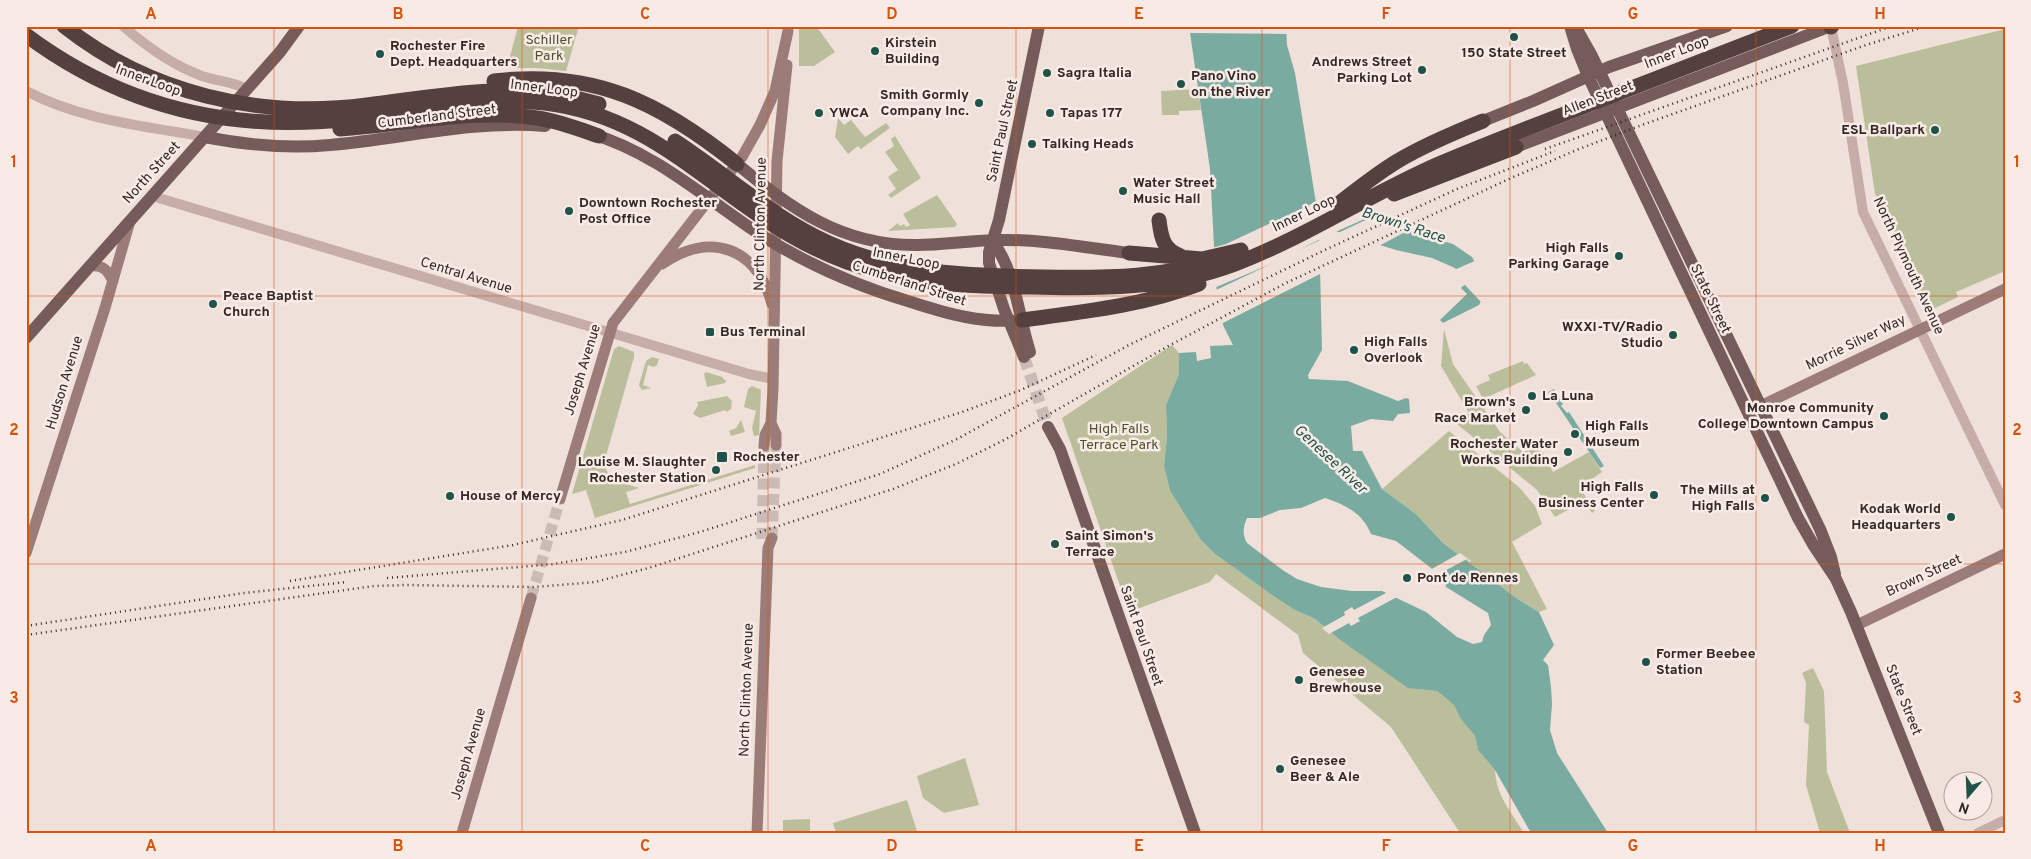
<svg xmlns="http://www.w3.org/2000/svg" width="2031" height="859" font-family="Overpass,sans-serif">
<style>
.green{fill:#bbbe9b}
.water{fill:#7aaba1;fill-rule:evenodd}
.pier{fill:#f0e0da}
.lines{fill:none;stroke-linecap:round;stroke-linejoin:round}
.secondary-tunnel{stroke:#cabbb6;stroke-width:11;stroke-dasharray:11 5.5;stroke-linecap:butt}
.primary-tunnel{stroke:#cabbb6;stroke-width:12;stroke-dasharray:12 6;stroke-linecap:butt}
.tertiary{stroke:#c7ada7;stroke-width:10}
.secondary{stroke:#9b7c78;stroke-width:11}
.primary{stroke:#755b59;stroke-width:12}
.motorway{stroke:#54403e;stroke-width:15}
.rail{stroke:#342827;stroke-width:2.5;stroke-dasharray:1 4;stroke-linecap:butt}
.grid{fill:none;stroke:#d6540f;stroke-width:1;stroke-opacity:0.55}
.poi-dot{fill:#1f5349;stroke:#f8ebe6;stroke-width:2}
.labels{text-anchor:middle;dominant-baseline:central;stroke-width:5;stroke-linejoin:round;paint-order:stroke}
.park-label{font-size:14px;fill:#4c512c;stroke:#f8ebe6}
.poi-label{font-size:14px;font-weight:bold;fill:#342827;stroke:#f8ebe6;text-anchor:start}
.street-label{font-size:14px;fill:#342827;stroke:#f8ebe6}
.water-label{font-size:15px;font-style:italic;fill:#1f5349;stroke:#f8ebe6}
.neatline{fill:none;stroke:#d6540f;stroke-width:2}
.grid-label{font-size:16px;text-anchor:middle;font-weight:bold;fill:#d6540f}
</style>
<rect width="100%" height="100%" fill="#f0e0da"/>
<path class="green" d="M518,26H579L566,71L537,68H507Z
M799,26H816L835,52L814,66H799Z
M2005,29V271L1956,292L1958,297L1927,312L1919,295L1922,294L1921,291L1894,230L1875,194L1856,66Z
M1198,89L1201,110L1179,111V115H1162L1161,91Z
M838,118L844,125L851,120L865,137L886,123L890,128L861,149L858,146L848,154L835,137Z
M895,136L921,178L891,198L888,195L896,189L888,177L898,170L885,152L894,146L891,139Z
M937,195L957,224L955,227L888,231L898,223L900,226L904,224L906,227L910,225L903,214Z
M1444,329L1453,364L1500,432L1523,452L1535,448L1543,453L1553,472L1589,452L1602,472L1580,488L1595,511L1592,513L1584,501L1555,517L1537,490L1457,424L1469,413L1441,366Z
M1172,345L1179,353V374L1166,405L1167,437L1164,466L1170,491L1201,540L1215,554L1272,595L1293,609L1315,619L1339,639L1366,657L1418,689L1437,691L1454,705L1460,718L1475,736L1478,750L1495,770C1496,795 1511,812 1524,833H1460L1391,727L1303,653L1298,635L1216,574L1210,582L1129,612L1062,418Z
M619,346L634,352V357L604,463C607,480 625,483 639,488L626,492L630,504L755,465V468L595,518L586,490L572,494L614,349Z
M652,357L659,359L657,365L654,367L648,365L643,385L651,388L642,390L639,385L646,361Z
M1523,361L1524,364L1527,363L1536,375L1483,399L1476,386L1490,380L1488,375Z
M706,372L722,377L726,381L725,383L707,387L704,374Z
M752,386L761,390L759,435L754,436L752,428L756,411L744,407L748,389Z
M727,396L732,401L731,409L727,412L725,410L700,418L693,414L698,405L697,402Z
M741,420L745,432L731,436L729,431L736,428Z
M1449,431L1519,487L1535,506L1542,524L1512,542L1547,609L1539,612L1519,600L1443,543L1416,514L1382,489Z
M1813,668L1824,691L1827,772L1850,833H1820L1806,785L1809,725L1804,722L1806,683L1802,673Z
M965,758L979,805L944,813L923,798L917,776Z
M907,800L917,831L836,833L833,823Z
M810,819V833H783V820Z"/>
<path class="water" d="M1189,26H1286L1287,45L1295,73L1316,203L1453,244L1472,257L1488,286L1479,305L1443,323L1440,320L1467,294L1461,288L1464,285L1455,268L1432,258L1396,250L1319,226L1322,350L1308,375L1309,379L1348,381L1398,401L1406,398L1409,399L1410,413L1398,414L1393,421L1371,419L1351,426L1353,451H1362L1382,489L1416,514L1443,543L1519,600L1539,612L1554,645L1543,660L1548,665L1551,687L1552,704L1550,730L1557,753L1608,833H1531L1495,770L1478,750L1475,736L1460,718L1454,705L1437,691L1408,688L1339,639L1315,619L1293,609L1272,595L1215,554L1201,540L1170,491L1164,466L1167,437L1166,405L1179,374V353L1196,352L1197,361L1211,358L1210,346L1233,345L1223,325L1216,285L1210,169ZM1325,498C1345,505 1362,512 1371,534L1396,541L1444,578L1446,587L1488,613L1491,625L1484,635L1482,642L1473,644L1457,637L1426,612L1382,591H1352L1321,587L1297,579L1284,571L1247,543C1242,534 1243,527 1247,518H1260L1280,510L1301,508Z
M1554,389L1563,404L1561,406L1567,413L1569,412L1604,466L1600,468L1552,397L1550,398L1548,392Z"/>
<path class="pier" d="M1188,26H1288L1289,34L1190,33Z
M1318,201L1369,217L1333,233L1322,230L1323,238L1298,250L1323,239L1324,272L1221,324L1214,291L1273,263L1214,288L1212,248L1226,244Z
M1372,217L1392,223L1409,230L1377,247L1338,233Z
M1477,260L1491,286L1483,304L1465,285L1462,286L1454,270Z
M1460,553L1471,561L1469,562L1467,559L1437,575L1430,570Z
M1388,592L1397,597L1358,618L1360,621L1351,626L1349,623L1329,634L1322,628L1345,615L1344,612L1352,607L1354,610Z"/>
<g class="lines">
<path class="secondary-tunnel" d="M772,538L776,445
M762,539L764,446
M531,598L560,499"/>
<path class="primary-tunnel" d="M1024,357L1048,427"/>
<path class="tertiary" d="M123,26C147,47 172,65 202,76C217,81 234,82 247,89
M1831,27L1843,83L1863,212L2005,505
M26,91C81,120 145,126 205,137
M152,196L749,374L773,379
M1978,833L2005,820"/>
<path class="secondary" d="M662,264C710,231 757,247 772,304
M90,266C103,264 108,271 113,281
M1748,412L2005,289
M771,423L776,434V445
M764,446L765,435L771,423L773,389L777,161L787,65
M560,499L613,323L742,157L760,125L775,91L788,31
M26,553L105,308L130,221
M1857,625L2005,554
M462,833L531,598
M757,833L768,548L772,538"/>
<path class="primary" d="M1570,26L1577,49L1588,76L1798,518L1814,546L1836,579L1851,612L1939,833
M1575,26L1592,56L1820,529L1831,557L1835,574
M1483,121L1533,101L1609,67L1727,26
M589,133C651,151 698,192 749,227C799,261 853,285 911,302C948,314 983,324 1022,320
M205,137C246,145 288,149 330,145C402,139 472,120 545,126
M1516,147L1831,26
M737,164C792,209 842,246 917,245C945,245 972,240 1000,240C1043,239 1087,248 1129,253
M992,240C1016,272 1018,315 1030,352
M26,338L280,52L299,26
M1024,357L1004,309L989,263V252L999,220L1039,26
M1048,427L1060,449L1195,833"/>
<path class="motorway" d="M64,26C150,94 259,119 367,105C449,95 516,79 599,104
M1831,27L1832,26
M26,35C125,109 235,134 357,118C419,109 482,95 545,103C636,114 688,167 760,216C796,241 836,261 879,272C928,285 979,287 1030,287C1100,289 1169,289 1235,264C1306,237 1370,194 1439,164C1486,144 1533,126 1580,108C1651,81 1721,53 1792,26
M494,81C594,69 661,103 737,164
M340,129C405,125 472,108 537,118C558,121 579,129 599,136
M675,141C727,175 773,218 829,243C898,274 971,276 1044,277C1106,278 1169,278 1227,256
M1394,194L1516,147
M1337,205C1356,190 1375,175 1396,162C1424,145 1453,133 1483,121
M1159,220C1161,237 1163,250 1181,256
M1129,253L1202,259L1241,250
M1022,320C1082,312 1142,306 1199,284"/>
<path class="rail" d="M1545,149L1892,26
M387,578L554,564L625,552L700,532L880,474L957,439L1129,345L1327,249L1457,189L1555,151
M290,581L513,545L622,520L962,412L1021,390L1096,355
M26,626L244,593L347,582
M26,635L374,586L406,585L535,587L595,582L652,567L893,489L956,464L1006,439L1163,349L1286,283L1511,178L1579,149L1642,125L1866,45L1927,26"/>
</g>
<path class="grid" d="M274,26V833M522,26V833M768,26V833M1016,26V833M1262,26V833M1510,26V833M1756,26V833M26,296H2005M26,564H2005"/>
<g class="poi-dot">
<circle cx="1514" cy="37" r="5"/>
<circle cx="875" cy="51" r="5"/>
<circle cx="380" cy="54" r="5"/>
<circle cx="1422" cy="70" r="5"/>
<circle cx="1047" cy="73" r="5"/>
<circle cx="1181" cy="84" r="5"/>
<circle cx="979" cy="103" r="5"/>
<circle cx="819" cy="113" r="5"/>
<circle cx="1050" cy="113" r="5"/>
<circle cx="1935" cy="130" r="5"/>
<circle cx="1032" cy="144" r="5"/>
<circle cx="1123" cy="191" r="5"/>
<circle cx="569" cy="211" r="5"/>
<circle cx="1619" cy="256" r="5"/>
<circle cx="213" cy="304" r="5"/>
<rect x="705" y="327" width="10" height="10" rx="2.5"/>
<circle cx="1673" cy="335" r="5"/>
<circle cx="1354" cy="350" r="5"/>
<circle cx="1532" cy="396" r="5"/>
<circle cx="1526" cy="410" r="5"/>
<circle cx="1884" cy="416" r="5"/>
<circle cx="1575" cy="434" r="5"/>
<circle cx="1568" cy="452" r="5"/>
<rect x="716" y="451" width="12" height="12" rx="2.5"/>
<circle cx="716" cy="470" r="5"/>
<circle cx="1654" cy="495" r="5"/>
<circle cx="450" cy="496" r="5"/>
<circle cx="1765" cy="498" r="5"/>
<circle cx="1951" cy="517" r="5"/>
<circle cx="1055" cy="544" r="5"/>
<circle cx="1407" cy="578" r="5"/>
<circle cx="1646" cy="662" r="5"/>
<circle cx="1299" cy="680" r="5"/>
<circle cx="1280" cy="769" r="5"/>
</g>
<g class="labels">
<g class="park-label">
<text x="549" y="40">Schiller<tspan x="549" dy="16">Park</tspan></text>
<text x="1119" y="429">High Falls<tspan x="1119" dy="16">Terrace Park</tspan></text>
</g>
<g class="poi-label">
<text x="885" y="43">Kirstein<tspan x="885" dy="16">Building</tspan></text>
<text x="390" y="46">Rochester Fire<tspan x="390" dy="16">Dept. Headquarters</tspan></text>
<text x="1514" y="53" text-anchor="middle">150 State Street</text>
<text x="1412" y="62" text-anchor="end">Andrews Street<tspan x="1412" dy="16">Parking Lot</tspan></text>
<text x="1057" y="73">Sagra Italia</text>
<text x="1191" y="76">Pano Vino<tspan x="1191" dy="16">on the River</tspan></text>
<text x="969" y="95" text-anchor="end">Smith Gormly<tspan x="969" dy="16">Company Inc.</tspan></text>
<text x="829" y="113">YWCA</text>
<text x="1060" y="113">Tapas 177</text>
<text x="1925" y="130" text-anchor="end">ESL Ballpark</text>
<text x="1042" y="144">Talking Heads</text>
<text x="1133" y="183">Water Street<tspan x="1133" dy="16">Music Hall</tspan></text>
<text x="579" y="203">Downtown Rochester<tspan x="579" dy="16">Post Office</tspan></text>
<text x="1609" y="248" text-anchor="end">High Falls<tspan x="1609" dy="16">Parking Garage</tspan></text>
<text x="223" y="296">Peace Baptist<tspan x="223" dy="16">Church</tspan></text>
<text x="1663" y="327" text-anchor="end">WXXI-TV/Radio<tspan x="1663" dy="16">Studio</tspan></text>
<text x="720" y="332">Bus Terminal</text>
<text x="1364" y="342">High Falls<tspan x="1364" dy="16">Overlook</tspan></text>
<text x="1542" y="396">La Luna</text>
<text x="1516" y="402" text-anchor="end">Brown's<tspan x="1516" dy="16">Race Market</tspan></text>
<text x="1874" y="408" text-anchor="end">Monroe Community<tspan x="1874" dy="16">College Downtown Campus</tspan></text>
<text x="1585" y="426">High Falls<tspan x="1585" dy="16">Museum</tspan></text>
<text x="1558" y="444" text-anchor="end">Rochester Water<tspan x="1558" dy="16">Works Building</tspan></text>
<text x="733" y="457">Rochester</text>
<text x="706" y="462" text-anchor="end">Louise M. Slaughter<tspan x="706" dy="16">Rochester Station</tspan></text>
<text x="1644" y="487" text-anchor="end">High Falls<tspan x="1644" dy="16">Business Center</tspan></text>
<text x="1755" y="490" text-anchor="end">The Mills at<tspan x="1755" dy="16">High Falls</tspan></text>
<text x="460" y="496">House of Mercy</text>
<text x="1941" y="509" text-anchor="end">Kodak World<tspan x="1941" dy="16">Headquarters</tspan></text>
<text x="1065" y="536">Saint Simon's<tspan x="1065" dy="16">Terrace</tspan></text>
<text x="1417" y="578">Pont de Rennes</text>
<text x="1656" y="654">Former Beebee<tspan x="1656" dy="16">Station</tspan></text>
<text x="1309" y="672">Genesee<tspan x="1309" dy="16">Brewhouse</tspan></text>
<text x="1290" y="761">Genesee<tspan x="1290" dy="16">Beer &amp; Ale</tspan></text>
</g>
<g class="street-label">
<text transform="translate(1677 53) rotate(-21)">Inner Loop</text>
<text transform="translate(148 81) rotate(20)">Inner Loop</text>
<text transform="translate(544 89) rotate(7)">Inner Loop</text>
<text transform="translate(1598 99) rotate(-21)">Allen Street</text>
<text transform="translate(437 117) rotate(-7)">Cumberland Street</text>
<text transform="translate(1003 131) rotate(-78)">Saint Paul Street</text>
<text transform="translate(152 173) rotate(-48)">North Street</text>
<text transform="translate(1304 214) rotate(-26)">Inner Loop</text>
<text transform="translate(761 224) rotate(-89)">North Clinton Avenue</text>
<text transform="translate(906 259) rotate(11)">Inner Loop</text>
<text transform="translate(1908 266) rotate(65)">North Plymouth Avenue</text>
<text transform="translate(466 276) rotate(17)">Central Avenue</text>
<text transform="translate(909 284) rotate(18)">Cumberland Street</text>
<text transform="translate(1710 299) rotate(64)">State Street</text>
<text transform="translate(1856 343) rotate(-26)">Morrie Silver Way</text>
<text transform="translate(583 370) rotate(-73)">Joseph Avenue</text>
<text transform="translate(65 383) rotate(-73)">Hudson Avenue</text>
<text transform="translate(1924 576) rotate(-25)">Brown Street</text>
<text transform="translate(1141 636) rotate(71)">Saint Paul Street</text>
<text transform="translate(747 690) rotate(-88)">North Clinton Avenue</text>
<text transform="translate(1903 700) rotate(68)">State Street</text>
<text transform="translate(469 754) rotate(-74)">Joseph Avenue</text>
</g>
<g class="water-label">
<text transform="translate(1403 226) rotate(18)">Brown's Race</text>
<text transform="translate(1330 460) rotate(43)">Genesee River</text>
</g>
</g>
<rect width="2031" height="859" fill="none" stroke="#f8ebe6" stroke-width="55"/>
<g transform="translate(1968 796) rotate(199)"><circle r="24" fill="#f8ebe6" stroke="#aa9d9a"/>
<path d="M0-4L9 19L0 12L-9 19Z" fill="#1f5349"/>
<text y="-8" font-size="14" font-weight="bold" text-anchor="middle" fill="#342827">N</text>
</g>
<rect x="28" y="28" width="1976" height="804" class="neatline"/>
<g class="grid-label">
<text x="151" y="19">A</text>
<text x="398" y="19">B</text>
<text x="645" y="19">C</text>
<text x="892" y="19">D</text>
<text x="1139" y="19">E</text>
<text x="1386" y="19">F</text>
<text x="1633" y="19">G</text>
<text x="1880" y="19">H</text>
<text x="14" y="167">1</text>
<text x="2017" y="167">1</text>
<text x="14" y="435">2</text>
<text x="2017" y="435">2</text>
<text x="14" y="703">3</text>
<text x="2017" y="703">3</text>
<text x="151" y="851">A</text>
<text x="398" y="851">B</text>
<text x="645" y="851">C</text>
<text x="892" y="851">D</text>
<text x="1139" y="851">E</text>
<text x="1386" y="851">F</text>
<text x="1633" y="851">G</text>
<text x="1880" y="851">H</text>
</g>
</svg>
